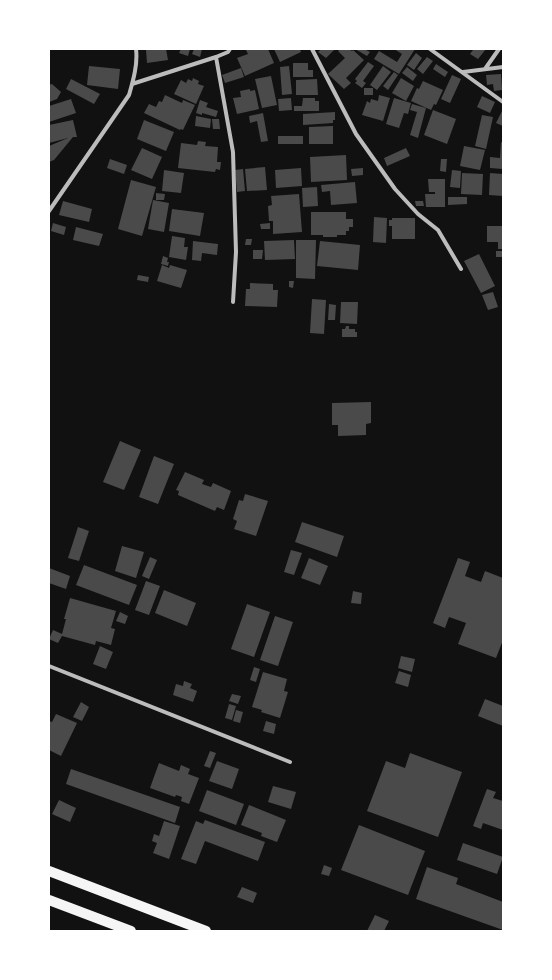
<svg xmlns="http://www.w3.org/2000/svg" width="552" height="980" font-family="'IBM Plex Sans',sans-serif">
<style>
.building{fill:#4a4a4a}
.lines{fill:none;stroke-linecap:round;stroke-linejoin:round}
.minor{stroke:#bcbcbc;stroke-width:4}
.primary{stroke:#f5f5f5;stroke-width:10}
</style>
<rect width="100%" height="100%" fill="#111"/>
<path class="building" d="M156,49H166L168,60L147,63L146,50Z
M181,49H190L188,56L179,53Z
M194,49H202L200,57L192,54Z
M249,49H268L274,63L245,76L237,58L248,54L246,50Z
M274,49H300L301,52L280,62Z
M321,49H335L326,58L318,52Z
M340,49H349L352,51L353,50L364,60L346,78L351,83L344,89L328,74L345,58L338,51Z
M355,49H367L366,50L370,52L367,56Z
M394,49H415L399,74L374,59L379,51L397,62L402,54Z
M471,49H486L478,59L470,54L473,50Z
M416,53L422,58L414,70L407,65Z
M427,57L433,61L423,74L417,69Z
M368,62L374,66L363,81L366,83L362,88L355,83L357,81L355,79Z
M293,63H308V70H313V77H293Z
M436,64L448,72L445,77L433,69Z
M89,66L120,69L118,89L87,85Z
M289,66L292,94L282,95L280,67Z
M383,66L391,72L377,90L370,85Z
M407,67L417,75L413,81L402,73Z
M241,68L244,77L225,83L222,75Z
M394,72L398,75L388,90L383,86Z
M501,74L502,90L494,91L493,84L487,85L486,75Z
M452,75L461,79L450,103L441,99Z
M271,76L277,105L262,108L255,79Z
M193,78L199,81L198,84L204,86L196,104L174,94L181,80L186,83L188,79L192,81Z
M401,78L414,86L406,101L392,93Z
M71,79L100,94L94,104L66,89Z
M317,79L318,95H296V80Z
M423,81L443,90L436,105L434,104L431,110L411,101L417,88L419,89Z
M52,84L61,92L57,99L49,102V85Z
M364,88H373V95H364Z
M250,89V91L255,90L259,109L237,114L233,98L241,97L240,91Z
M165,95L182,103L183,100L195,105L183,130L181,129L180,130L144,113L149,104L156,107L159,101L162,102Z
M379,95L390,98L383,121L362,115L367,101L370,103L371,99L378,101Z
M482,96L495,102L490,113L477,107Z
M291,98L292,110L279,111L278,99Z
M303,98H315V101H319V111H294V106H302Z
M394,98L411,103L408,114L404,113L399,128L386,124Z
M71,99L76,113L49,122V106Z
M200,100L208,103L206,107L218,111L216,117L202,113V115L196,113Z
M412,104L426,108L418,138L410,135L417,112L410,110Z
M503,109V126L496,123Z
M433,110L456,119L447,144L424,135Z
M335,112V120H333V123L303,125V114Z
M263,113L268,141L261,142L257,121L250,123L249,116Z
M482,115L493,117L486,149L475,146Z
M196,116L211,119L210,128L195,126Z
M212,119H219L220,129H213Z
M73,120L77,137H73L54,160L49,162V146L68,138L49,143V125Z
M144,120L174,132L166,151L137,139Z
M333,126V144H309V127Z
M278,136H303V144H278Z
M198,141L206,142L205,146L218,147L217,162H221L220,170L216,169L215,172L178,168L181,143L197,145Z
M501,142L503,143V169L490,168V157L500,158Z
M464,146L485,150L480,170L460,166Z
M142,148L162,157L152,179L131,170Z
M406,148L410,156L387,166L384,158Z
M346,155L347,180L311,182L310,157Z
M110,159L127,165L124,174L107,168Z
M441,159H447L446,172L440,171Z
M265,167L267,190L247,191L245,169Z
M301,168L302,186L276,188L275,170Z
M363,168V175L352,176L351,169Z
M243,169L245,191L237,192L235,170Z
M164,170L184,173L181,193L162,191Z
M452,170L461,171L460,188L450,187Z
M462,173L483,174L482,195L461,194Z
M490,173L503,174V196L489,195Z
M428,179H445V207H426L425,194H435V192H429Z
M131,180L156,187L142,236L118,229Z
M355,182L357,203L331,205L330,191L322,192L321,185Z
M317,187L318,206L303,207L302,188Z
M156,193L165,194L164,200H156Z
M299,194L302,232L273,234V221H269L268,206L272,205L271,196Z
M448,197H467V204L448,205Z
M153,200L169,203L164,232L148,229Z
M63,201L92,209L89,222L59,215Z
M415,201H423L424,206H416Z
M172,209L204,213L200,236L169,231Z
M311,212H346V219H353V227H349V231H346V235H337V237H323V235H311Z
M374,217L387,218L386,243L373,242Z
M392,218H415V239H392V226H389V220H392Z
M53,223L66,227L64,235L51,231Z
M270,223V229H261L260,224Z
M487,226H503V249H498V242H487Z
M76,227L103,234L99,246L73,240Z
M172,236L185,238L184,247H188L186,260L169,257Z
M246,239H252L251,245H245Z
M294,240L295,259L265,260L264,241Z
M296,240H316L315,279L296,278Z
M193,241L218,244L217,255L202,253L201,261L192,260Z
M320,241L360,245L358,270L317,266Z
M253,250H263L262,259H253Z
M496,251H503V257H496Z
M479,254L495,286L481,293L464,261Z
M163,256L168,258L167,262H169L168,266L161,264Z
M162,265L169,268L170,265L187,270L181,288L157,281Z
M138,275L149,277L148,282L137,280Z
M289,281H294L293,288L289,287Z
M250,283L273,284V290H278L277,307L245,306L246,289H250Z
M493,292L498,307L488,310L482,295Z
M312,299L326,300L324,334L310,333Z
M341,302H358L357,324L340,323Z
M329,304L336,305L335,320H328Z
M346,326H349V329H355V332H357V337H342V329H345Z
M371,402V423L366,424V435L338,436V425H332V403Z
M120,441L141,450L124,490L103,482Z
M154,456L174,464L158,504L139,497Z
M185,472L204,480L202,484L211,487L213,483L231,491L224,510L217,507L215,511L178,495L179,491L176,490Z
M245,494L268,501L256,536L234,529L237,521L233,519L239,500L243,501Z
M302,522L344,536L337,557L295,542Z
M78,527L89,531L79,561L68,558Z
M122,546L144,552L136,578L115,571Z
M291,550L302,553L294,575L284,572Z
M150,557L157,560L149,579L142,576Z
M309,558L328,566L320,585L301,578Z
M458,558L470,562L465,576L481,582L485,571L503,578V640L496,658L458,644L466,623L449,617L445,628L433,623Z
M84,565L137,585L129,605L76,585Z
M49,568L70,576L66,589L49,583Z
M146,581L160,586L149,615L135,610Z
M164,590L196,603L187,626L155,613Z
M353,591L362,593L361,604L351,603Z
M70,598L116,611L111,628L115,629L111,645L96,641L95,645L62,636L58,643L49,639L53,630L62,634L66,619H64Z
M247,604L270,612L254,657L231,649Z
M120,612L128,616L125,624L116,621Z
M275,616L293,622L278,666L260,660Z
M100,646L113,652L106,669L93,664Z
M401,656L415,659L412,672L398,668Z
M254,667L260,669L256,682L250,680Z
M399,671L411,675L408,687L395,683Z
M263,672L287,679L284,691L288,692L280,718L261,712L262,710L252,707Z
M184,681L192,684L190,688L197,691L193,702L173,695L176,684L183,686Z
M232,694L241,696L238,704L229,701Z
M485,699L503,706V726L478,716Z
M81,702L89,707L82,721L73,717Z
M229,704L236,706L232,720L225,718Z
M236,710L243,712L240,723L233,721Z
M56,714L77,723L61,756L49,750V721L52,722Z
M266,721L276,724L274,734L263,731Z
M210,751L216,753L210,768L204,766Z
M410,753L462,772L438,837L367,811L386,761L405,768Z
M217,761L239,769L232,789L209,781Z
M159,763L179,771L181,765L190,769L188,774L199,778L189,804L181,801L182,797L176,795L175,797L150,788Z
M71,769L180,807L175,823L66,784Z
M273,786L296,792L291,809L268,802Z
M487,789L496,792L493,798L503,801V830L483,823L481,829L473,826Z
M207,790L244,804L236,825L199,811Z
M59,800L76,808L70,822L52,814Z
M249,805L286,820L277,842L261,836L262,833L241,825Z
M205,820L265,842L258,861L205,841L196,864L181,859L196,821L203,824Z
M164,821L180,826L169,859L153,853L157,843L152,841L154,834L159,836Z
M359,825L425,851L408,895L341,870Z
M463,843L503,857L497,874L457,860Z
M324,865L332,868L329,876L321,874Z
M427,867L458,878L456,884L503,902V930L416,899Z
M242,887L257,893L253,903L237,897Z
M375,915L389,921L384,931H367Z"/>
<g class="lines">
<path class="minor" d="M312,49L356,134L395,189L418,214L438,230L461,269
M430,49L503,102
M216,57L233,152L236,252L233,302
M485,69L499,49
M463,72L503,67
M132,84L216,57L228,52L230,49
M49,211L129,95C133,81 138,64 136,49
M49,666L290,762"/>
<path class="primary" d="M49,871L206,931
M49,900L131,931"/>
</g>
<rect width="552" height="980" fill="none" stroke="#ffffff" stroke-width="100"/>
</svg>
